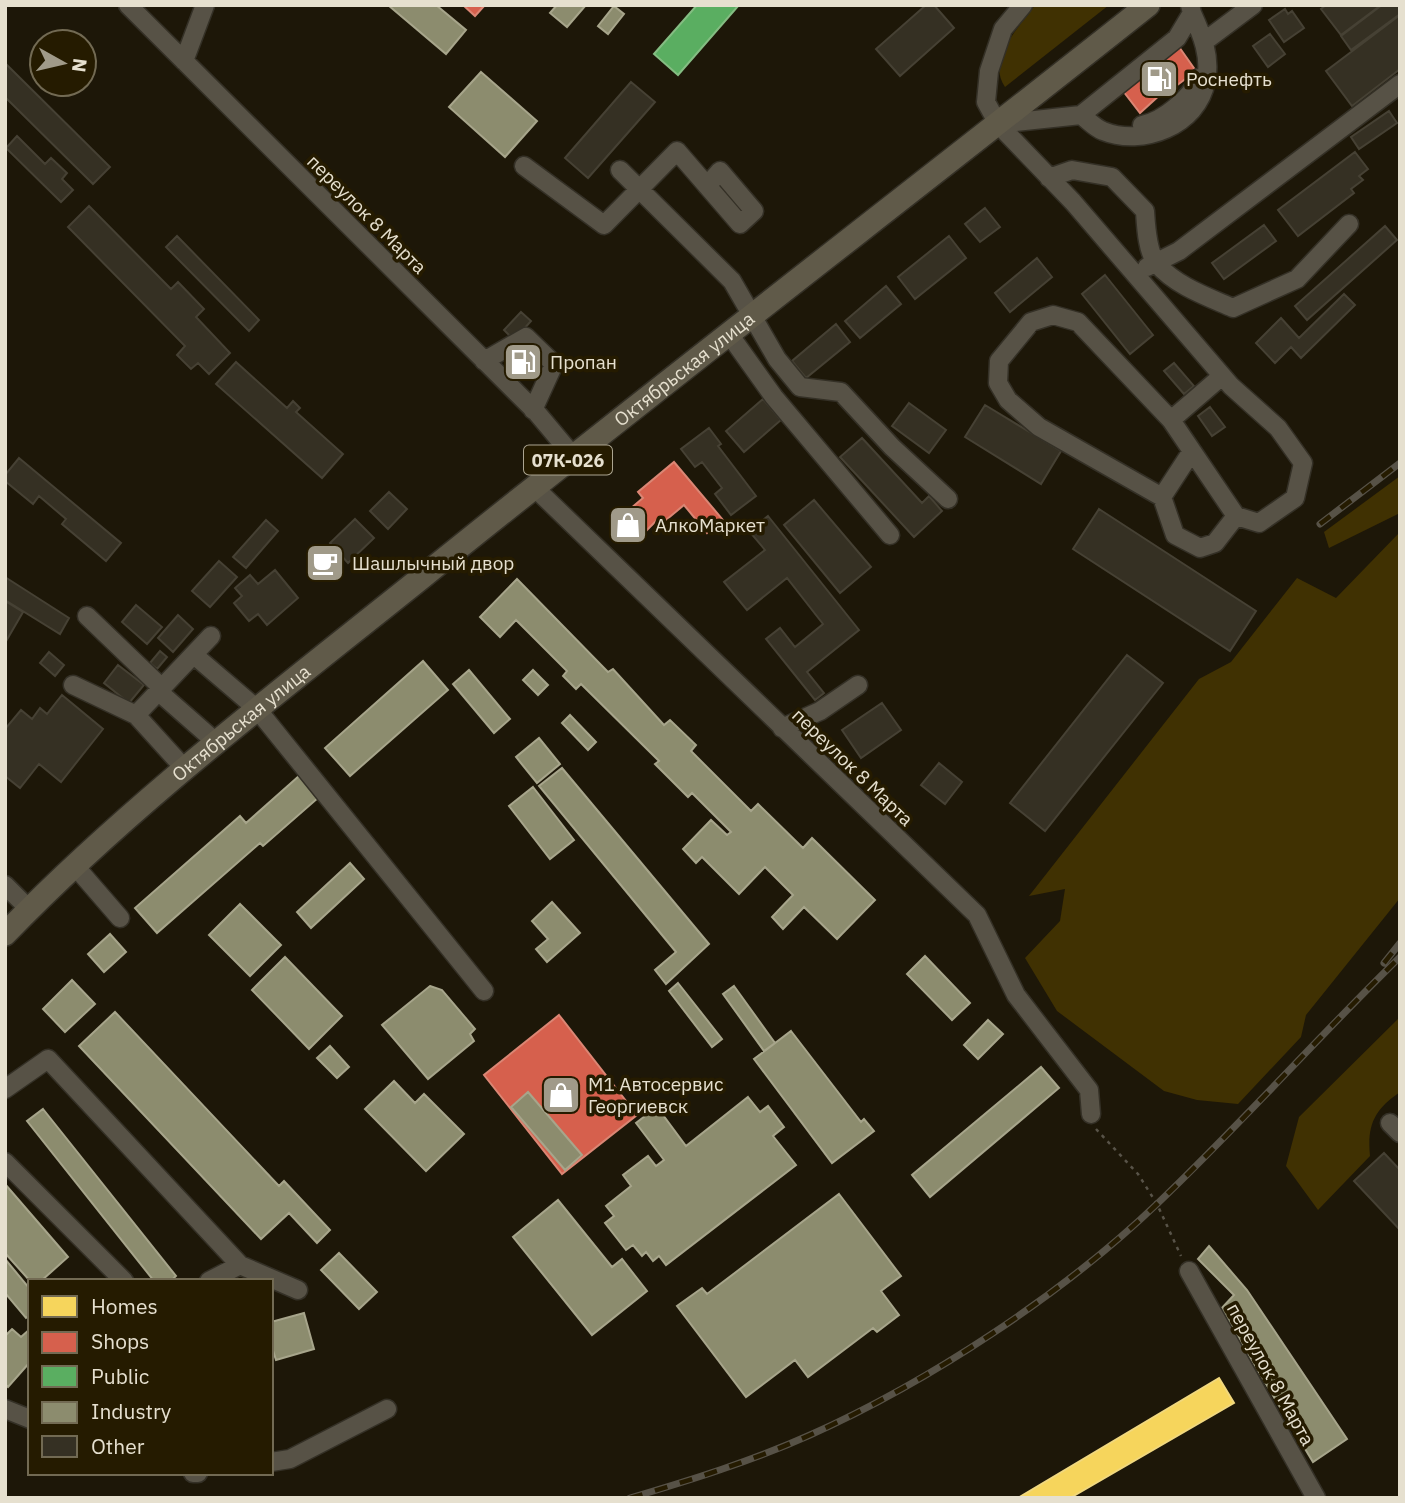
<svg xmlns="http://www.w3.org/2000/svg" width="1405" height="1503" font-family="'IBM Plex Sans',sans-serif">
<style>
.green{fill:#403102}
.homes{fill:#f6d55c;stroke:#f1d87e;stroke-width:2}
.shops{fill:#d6604d;stroke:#db8674;stroke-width:2}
.public{fill:#5aae61;stroke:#84bd82;stroke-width:2}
.industry{fill:#8c8c6e;stroke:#a7a58b;stroke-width:2}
.building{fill:#353023;stroke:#464134;stroke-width:2}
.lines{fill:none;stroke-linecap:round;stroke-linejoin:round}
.minor-casing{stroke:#343026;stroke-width:21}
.major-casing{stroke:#343026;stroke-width:26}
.path{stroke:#585348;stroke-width:2.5;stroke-dasharray:3.5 5;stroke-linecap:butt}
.minor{stroke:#575246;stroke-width:18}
.major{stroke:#605a49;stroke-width:23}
.rail-casing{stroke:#575247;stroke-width:7}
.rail{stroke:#251b00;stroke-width:4.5;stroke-dasharray:13;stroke-linecap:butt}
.labels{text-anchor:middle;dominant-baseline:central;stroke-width:7;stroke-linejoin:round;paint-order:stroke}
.shield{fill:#251b00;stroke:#aca591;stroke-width:2}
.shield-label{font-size:18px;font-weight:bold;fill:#e6e0cf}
.poi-label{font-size:19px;fill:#e6e0cf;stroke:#251b00;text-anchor:start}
.street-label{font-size:19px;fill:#e6e0cf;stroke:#251b00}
</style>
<rect width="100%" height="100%" fill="#1d1708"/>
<path class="green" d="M1035,5H1109L1005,87C986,60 1019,27 1035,5Z
M1400,476V513L1329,548L1324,532Z
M1400,532V898L1306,1015L1301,1037L1238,1104L1197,1100L1164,1091L1057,1011L1025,958L1060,921L1065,889L1029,896L1199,679L1231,662L1297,578L1336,598Z
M1400,1017V1092C1374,1110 1367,1125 1370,1156L1318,1210L1286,1166L1299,1117Z"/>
<path class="homes" d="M1219,1378L1234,1403L1070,1498H1018Z"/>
<path class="shops" d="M463,5H485L475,16Z
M1177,44L1196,71L1176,86L1173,83L1140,113L1120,87Z
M674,462L723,520L707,533L684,505L660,525L656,521L646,531L629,510L643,498L638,492Z
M559,1015L637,1115L562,1174L484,1075Z"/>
<path class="public" d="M697,5H739L678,75L654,54Z"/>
<path class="industry" d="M388,5H436L466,30L446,54Z
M557,5H586L567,27L550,13Z
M614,6L624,14L608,34L598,26Z
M481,72L537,121L505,157L449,107Z
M517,579L608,672L613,669L664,725L670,720L696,745L691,751L751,811L758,804L803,848L812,838L875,900L837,939L804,907L783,929L772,917L793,895L765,867L739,894L702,857L696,863L683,849L711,820L727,835L731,832L692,793L688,797L655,764L659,761L581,684L576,689L563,676L567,671L516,620L500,637L480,617Z
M423,661L448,690L350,776L325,748Z
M469,670L510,719L494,733L453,684Z
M533,670L548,685L538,695L523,680Z
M570,715L596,742L588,750L562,723Z
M539,738L560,764L537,783L516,757Z
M562,768L709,944L666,984L655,970L676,952L539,786Z
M299,776L318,798L263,846L260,843L157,933L135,908L240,816L246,823Z
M533,787L574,840L550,859L509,806Z
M350,863L364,879L311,928L297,912Z
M552,902L580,933L547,962L536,949L548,939L532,921Z
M240,904L281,945L250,976L209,935Z
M110,934L126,952L104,972L88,954Z
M925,956L970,1003L952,1020L907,974Z
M285,957L342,1016L309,1049L252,990Z
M72,980L95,1004L65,1032L43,1009Z
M678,983L722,1039L712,1047L669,991Z
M430,986L442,990L475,1029L470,1034L474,1041L428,1079L382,1025Z
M734,986L775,1043L764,1051L723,994Z
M115,1012L279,1186L284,1181L330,1230L317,1243L289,1213L261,1239L79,1046Z
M988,1020L1003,1034L978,1059L964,1045Z
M791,1031L861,1122L864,1119L874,1131L832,1163L754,1059Z
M330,1046L349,1067L337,1078L317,1058Z
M1041,1067L1059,1088L930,1197L912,1175Z
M394,1081L415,1103L424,1094L464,1134L426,1171L365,1109Z
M528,1092L582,1155L565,1170L511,1107Z
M748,1097L760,1112L768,1106L784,1127L773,1136L796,1165L666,1265L659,1256L653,1261L646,1252L642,1256L633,1245L626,1250L605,1223L614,1216L606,1206L631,1186L623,1175L648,1156L656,1166L664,1160L636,1123L657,1107L686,1146Z
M43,1109L176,1276L171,1281H154L27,1121Z
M5,1184L68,1257L41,1281H30L5,1253Z
M839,1194L901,1276L881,1291L899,1315L877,1332L873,1328L808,1377L795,1360L746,1397L677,1306L702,1288L707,1294Z
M558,1200L612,1267L622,1259L647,1291L592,1335L513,1237Z
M1209,1246L1247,1290L1347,1439L1313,1462L1221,1309L1234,1295L1198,1259Z
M339,1253L377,1292L359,1309L321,1270Z
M5,1259L30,1289V1315L26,1318L5,1293Z
M304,1313L314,1349L276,1360L271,1344V1322Z
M12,1329L21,1337L30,1329V1362L8,1387L5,1384V1336Z"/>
<path class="building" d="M926,5H934L954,28L900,76L876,49Z
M1326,5H1381L1341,35L1321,9Z
M1382,5H1400V14L1351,50L1341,36Z
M1285,9L1288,14L1292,11L1304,28L1284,42L1269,20Z
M1400,15V69L1352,106L1326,71Z
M1270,34L1285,54L1268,67L1253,46Z
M5,63L110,167L93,184L5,97Z
M631,82L655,102L588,178L565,158Z
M1389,111L1397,123L1359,149L1351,137Z
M17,136L45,164L51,158L67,173L62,179L73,190L61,202L6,148Z
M1355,152L1368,169L1359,176L1363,180L1351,189L1354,193L1298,236L1278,210Z
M89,206L171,289L178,282L204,309L196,317L230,353L209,374L198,363L191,369L177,355L185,346L68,227Z
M985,208L1000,227L980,242L965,224Z
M1264,225L1276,241L1224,279L1212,263Z
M1385,226L1397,240L1307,320L1295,306Z
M177,236L259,320L249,331L166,247Z
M949,236L966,258L915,299L898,277Z
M1037,258L1052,277L1010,312L995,293Z
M1105,275L1153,335L1130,354L1082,294Z
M886,286L901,304L860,338L845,321Z
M1344,294L1355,305L1301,358L1291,347L1275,363L1256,343L1281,318L1299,338Z
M521,312L531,321L514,340L504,330Z
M836,324L850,342L806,378L792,361Z
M236,362L287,408L293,401L300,408L296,412L343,454L322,478L216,384Z
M1174,363L1194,386L1184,394L1164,371Z
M763,399L781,420L744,452L726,431Z
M909,403L946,430L929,453L892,426Z
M985,405L1061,451L1041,484L965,437Z
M1210,407L1225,427L1212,436L1198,416Z
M709,428L721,444L718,446L756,496L731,515L715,494L722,488L702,462L695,467L681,449Z
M862,438L922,503L929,496L942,511L914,537L840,457Z
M19,458L121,543L106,561L62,524L66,519L39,496L33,504L5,481V475Z
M389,492L407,509L388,529L370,511Z
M814,500L871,567L840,593L784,525Z
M1099,509L1256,611L1230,651L1073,549Z
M768,516L859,630L807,672L824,693L815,700L766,639L780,628L795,647L823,624L787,578L747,610L724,582L765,550L749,531Z
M355,519L374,538L348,563L330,543Z
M266,520L278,531L246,568L233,557Z
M219,561L237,577L210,607L192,591Z
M275,570L298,598L267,625L258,614L249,621L234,603L242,596L235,588L250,575L258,584Z
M5,577L69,618L60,634L5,600Z
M5,601L23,612L5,643Z
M136,605L162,627L147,644L122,622Z
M178,615L193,629L173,652L158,638Z
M160,651L167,657L157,669L150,663Z
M49,652L64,665L55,676L40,663Z
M1127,655L1163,683L1045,831L1010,803Z
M118,665L144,685L129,703L104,683Z
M62,695L103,729L61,782L39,764L20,788L5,776V729L21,710L32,719L40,708L47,714Z
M882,703L901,730L861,758L842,730Z
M939,763L962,782L945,804L921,785Z
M1384,1153L1400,1170V1230L1354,1181Z"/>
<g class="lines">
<g class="minor-casing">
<path id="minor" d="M128,5L537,413L573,456
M1023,5L1003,29L989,71L986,102L998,124L1073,202L1231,386L1278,428L1303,463L1295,498L1259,523L1236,516L1171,420L1078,322L1053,315L1031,322L999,361L998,383L1008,400L1039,427L1162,497L1175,535L1200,548L1215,543L1236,516
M1205,41L1253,5
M184,61L205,5
M1081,115C1088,120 1095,128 1103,131C1142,147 1198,126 1206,81C1211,56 1202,35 1192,13
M998,124L1081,115L1177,38L1192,13L1190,5
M1142,125C1163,121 1191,98 1199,78
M524,166L604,225L677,151L740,224L754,211L720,171L707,186
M620,170L732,281L777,359L800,387L841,392L892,447L948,499
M1049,178L1072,170L1112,177L1145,211C1146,226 1147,252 1157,264C1176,286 1208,297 1233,308L1297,279L1349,224
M1147,267L1179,251L1400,84
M729,334L774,397L890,535
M484,361L526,337L554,364L533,410
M1171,420L1222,376
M534,487L977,915L1016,995L1089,1090L1091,1114
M1162,497L1192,451
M87,616L162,688
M194,655L257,709L484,991
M73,685L136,715L185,769
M159,692L217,743
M136,715L211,636
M782,728L820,711L858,685
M75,866L120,918
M5,885L29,909
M5,1089L48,1059L240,1265L209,1281
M1390,1123L1400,1133
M5,1162L124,1281
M240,1265L298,1290
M1189,1271L1316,1498
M5,1409L30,1419
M271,1462L290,1459L387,1409
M193,1473H198"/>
</g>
<g class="major-casing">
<g id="major">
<path id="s1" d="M5,934C132,803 279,692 421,578C661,384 906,197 1148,5"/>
</g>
</g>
<path class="path" d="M1096,1129L1138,1174L1157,1204L1181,1256"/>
<use href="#minor" class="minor"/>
<use href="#major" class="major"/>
<g class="rail-casing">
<path id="rail" d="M1320,524L1400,463
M1384,963L1400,943
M630,1498C691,1480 752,1461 810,1435C929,1382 1064,1293 1158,1203C1241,1124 1317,1038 1400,957"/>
</g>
<use href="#rail" class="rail"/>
</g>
<defs>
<g id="fuel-square" transform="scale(2.0125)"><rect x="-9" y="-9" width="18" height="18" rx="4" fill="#a09a89" stroke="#251b00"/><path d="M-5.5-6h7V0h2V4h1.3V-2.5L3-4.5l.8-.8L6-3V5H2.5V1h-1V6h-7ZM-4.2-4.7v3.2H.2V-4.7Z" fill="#fff"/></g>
<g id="shop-square" transform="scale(2.0125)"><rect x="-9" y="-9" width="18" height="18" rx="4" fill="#a09a89" stroke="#251b00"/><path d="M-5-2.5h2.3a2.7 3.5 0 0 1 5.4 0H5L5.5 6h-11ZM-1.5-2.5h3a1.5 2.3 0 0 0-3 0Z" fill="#fff"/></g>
<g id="cafe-square" transform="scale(2.0125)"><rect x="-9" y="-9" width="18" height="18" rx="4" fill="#a09a89" stroke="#251b00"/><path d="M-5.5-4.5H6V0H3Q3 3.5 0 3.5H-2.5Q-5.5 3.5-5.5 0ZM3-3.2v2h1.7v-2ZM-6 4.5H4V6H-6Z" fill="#fff"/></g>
</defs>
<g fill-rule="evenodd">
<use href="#fuel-square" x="1159" y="79"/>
<use href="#fuel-square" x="523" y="362"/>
<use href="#shop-square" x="628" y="525"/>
<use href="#cafe-square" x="325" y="563"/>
<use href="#shop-square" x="561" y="1095"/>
</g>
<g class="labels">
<rect class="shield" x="524" y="445.5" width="88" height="29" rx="5"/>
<g class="shield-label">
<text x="568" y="460">07К-026</text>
</g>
<g class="poi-label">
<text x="1186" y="79">Роснефть</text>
<text x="550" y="362">Пропан</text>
<text x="655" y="525">АлкоМаркет</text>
<text x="352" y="563">Шашлычный двор</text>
<text x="588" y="1084">М1 Автосервис<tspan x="588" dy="22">Георгиевск</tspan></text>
</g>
<g class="street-label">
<text transform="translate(367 214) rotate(45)">переулок 8 Марта</text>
<text stroke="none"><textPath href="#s1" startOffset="884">Октябрьская улица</textPath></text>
<text stroke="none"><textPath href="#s1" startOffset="317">Октябрьская улица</textPath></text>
<text transform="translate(853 767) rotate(44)">переулок 8 Марта</text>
<text transform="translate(1271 1374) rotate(61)">переулок 8 Марта</text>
</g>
</g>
<rect width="1405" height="1503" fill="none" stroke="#e6e0cf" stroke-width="14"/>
<rect x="28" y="1279" width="245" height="196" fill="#251b00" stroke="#726a53" stroke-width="2"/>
<rect x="42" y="1296" width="35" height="21" fill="#f6d55c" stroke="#726a53" stroke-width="2"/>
<text x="91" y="1314" font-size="21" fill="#e6e0cf">Homes</text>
<rect x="42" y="1332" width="35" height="21" fill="#d6604d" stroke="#726a53" stroke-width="2"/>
<text x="91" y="1349" font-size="21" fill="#e6e0cf">Shops</text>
<rect x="42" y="1366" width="35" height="21" fill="#5aae61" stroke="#726a53" stroke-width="2"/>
<text x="91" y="1384" font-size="21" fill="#e6e0cf">Public</text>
<rect x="42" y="1402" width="35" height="21" fill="#8c8c6e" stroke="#726a53" stroke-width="2"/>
<text x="91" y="1419" font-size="21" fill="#e6e0cf">Industry</text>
<rect x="42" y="1436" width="35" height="21" fill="#353023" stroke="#726a53" stroke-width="2"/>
<text x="91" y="1454" font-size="21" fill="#e6e0cf">Other</text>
<g transform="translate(63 63) rotate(98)"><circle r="33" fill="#251b00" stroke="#726a53" stroke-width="2"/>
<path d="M0-5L12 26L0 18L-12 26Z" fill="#a09a89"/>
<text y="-10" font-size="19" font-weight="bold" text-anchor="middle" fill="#e6e0cf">N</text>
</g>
</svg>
